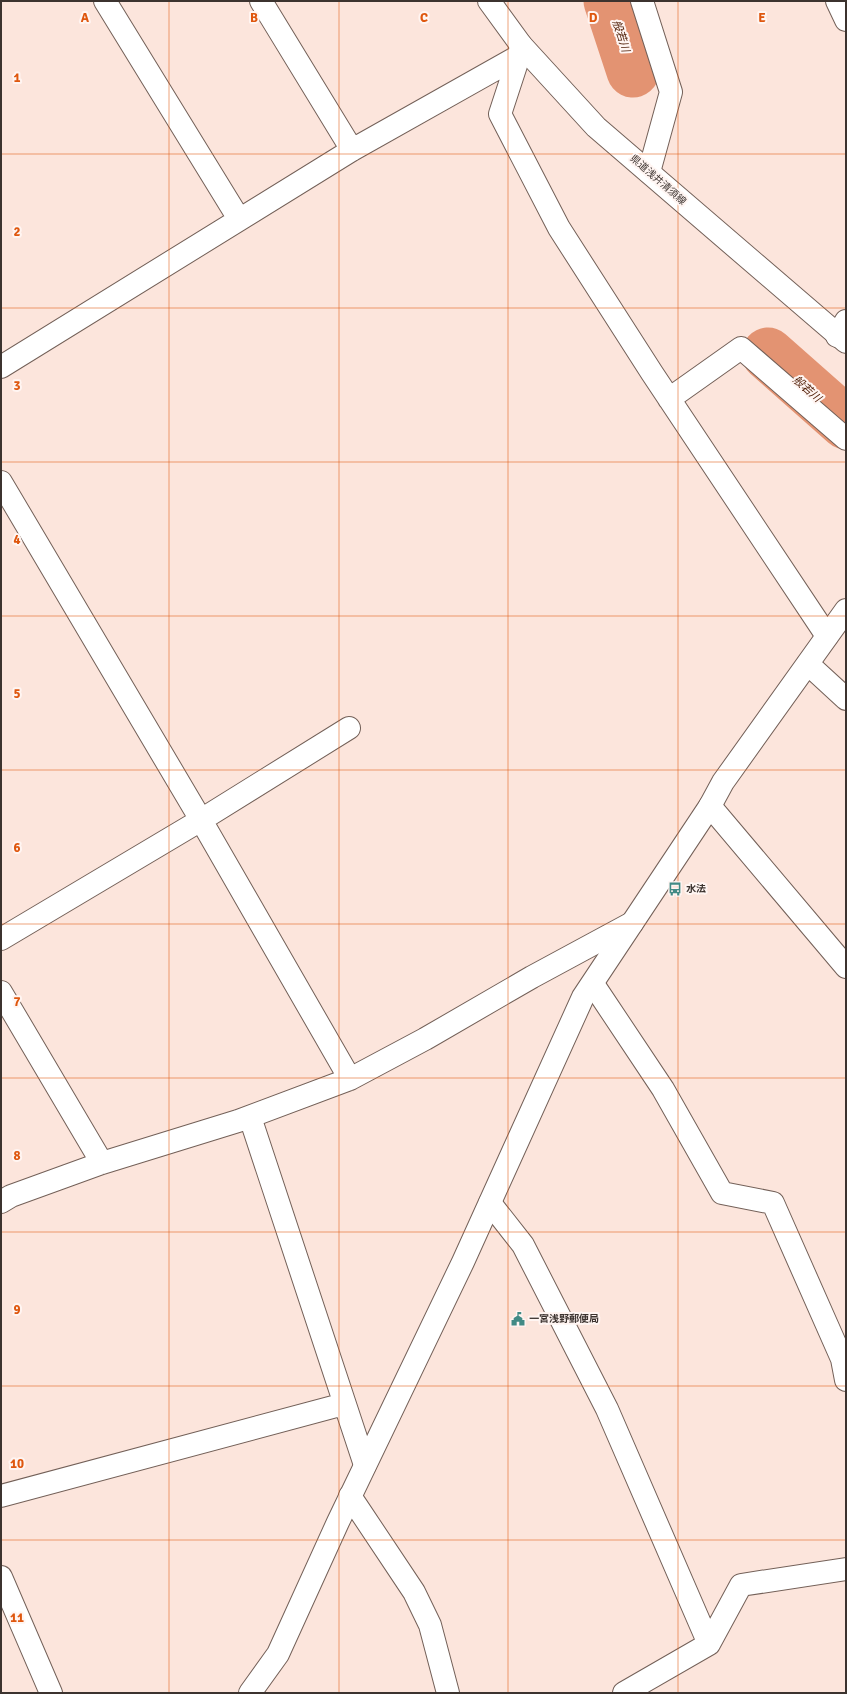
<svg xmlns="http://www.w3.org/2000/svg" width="847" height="1694" font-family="Signika,'Noto Sans JP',sans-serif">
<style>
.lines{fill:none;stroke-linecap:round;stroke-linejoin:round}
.river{stroke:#e39372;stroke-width:53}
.street-casing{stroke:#736058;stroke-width:24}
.secondary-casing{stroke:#736058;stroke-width:24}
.street{stroke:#fff;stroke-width:22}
.secondary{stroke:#fff;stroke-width:22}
.grid{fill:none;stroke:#df570e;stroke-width:1;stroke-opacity:0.55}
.labels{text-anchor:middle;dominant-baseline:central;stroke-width:4;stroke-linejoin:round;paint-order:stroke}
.street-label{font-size:10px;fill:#3c332f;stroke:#fff5f2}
.poi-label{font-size:10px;font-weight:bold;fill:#3c332f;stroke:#fff5f2;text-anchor:start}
.water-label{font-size:11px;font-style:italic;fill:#4d1b03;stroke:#fff5f2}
.grid-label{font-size:13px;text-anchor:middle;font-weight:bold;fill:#df570e;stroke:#fff5f2;stroke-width:4;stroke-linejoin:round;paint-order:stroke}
</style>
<rect width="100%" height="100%" fill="#fce5dc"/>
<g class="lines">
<path class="river" d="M610,1L633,71
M768,354L846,423"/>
<g class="street-casing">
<path id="street" d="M105,1L239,219
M261,1L352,150
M642,1L671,92L649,172
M837,1L846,20
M521,45L519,56L500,114L559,228L652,373L827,636
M837,336L846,321
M1,367L352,150L519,56
M669,399L741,348L846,439
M1,482L201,820L350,1079
M808,664L846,699
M710,806L846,967
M1,939L201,820L349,728
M593,984L663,1089L722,1193L773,1203L842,1359L846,1380
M1,992L102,1163
M250,1117L365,1465
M1,1202L11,1196L102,1163L238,1121L350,1079L425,1039L532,977L632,923
M490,1203L523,1245L607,1409L709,1644
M1,1496L344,1404
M350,1496L414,1592L430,1625L448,1693
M1,1577L51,1693
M624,1693L709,1644L741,1585L846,1569"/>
</g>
<g class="secondary-casing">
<path id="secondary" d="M489,1L521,45L596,127L846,342
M250,1693L278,1654L338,1522L463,1262L583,997L710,806L723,782L846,610"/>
</g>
<use href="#street" class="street"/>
<use href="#secondary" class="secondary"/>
</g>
<path class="grid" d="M169,1V1693M339,1V1693M508,1V1693M678,1V1693M1,154H846M1,308H846M1,462H846M1,616H846M1,770H846M1,924H846M1,1078H846M1,1232H846M1,1386H846M1,1540H846"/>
<defs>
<g id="bus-bare" transform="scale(1.08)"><path d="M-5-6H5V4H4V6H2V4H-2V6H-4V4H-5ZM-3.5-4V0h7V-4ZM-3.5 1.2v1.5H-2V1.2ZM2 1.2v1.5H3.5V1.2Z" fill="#428a85" stroke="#fff5f2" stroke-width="2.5" paint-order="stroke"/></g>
<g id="civic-bare" transform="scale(1.08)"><path d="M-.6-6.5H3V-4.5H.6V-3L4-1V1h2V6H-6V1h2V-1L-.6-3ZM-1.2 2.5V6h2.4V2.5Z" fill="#428a85" stroke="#fff5f2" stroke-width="2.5" paint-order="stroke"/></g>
</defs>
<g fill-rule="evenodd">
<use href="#bus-bare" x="675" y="889"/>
<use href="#civic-bare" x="518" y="1319"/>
</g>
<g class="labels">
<g class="street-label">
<text transform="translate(658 180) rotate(41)">県道浅井清須線</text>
</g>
<g class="poi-label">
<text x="686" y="889">水法</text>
<text x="529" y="1319">一宮浅野郵便局</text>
</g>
<g class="water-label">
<text transform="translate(621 36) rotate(72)">般若川</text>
<text transform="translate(807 389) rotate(41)">般若川</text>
</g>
</g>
<g class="grid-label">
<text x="85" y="22">A</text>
<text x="254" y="22">B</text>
<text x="424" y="22">C</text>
<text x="593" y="22">D</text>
<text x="762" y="22">E</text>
<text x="17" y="82">1</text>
<text x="17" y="236">2</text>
<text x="17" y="390">3</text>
<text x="17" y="544">4</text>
<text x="17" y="698">5</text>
<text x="17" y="852">6</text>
<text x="17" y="1006">7</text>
<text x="17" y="1160">8</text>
<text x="17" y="1314">9</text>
<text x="17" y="1468">10</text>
<text x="17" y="1622">11</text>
</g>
<rect width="847" height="1694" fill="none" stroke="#3c332f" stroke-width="4"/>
</svg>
